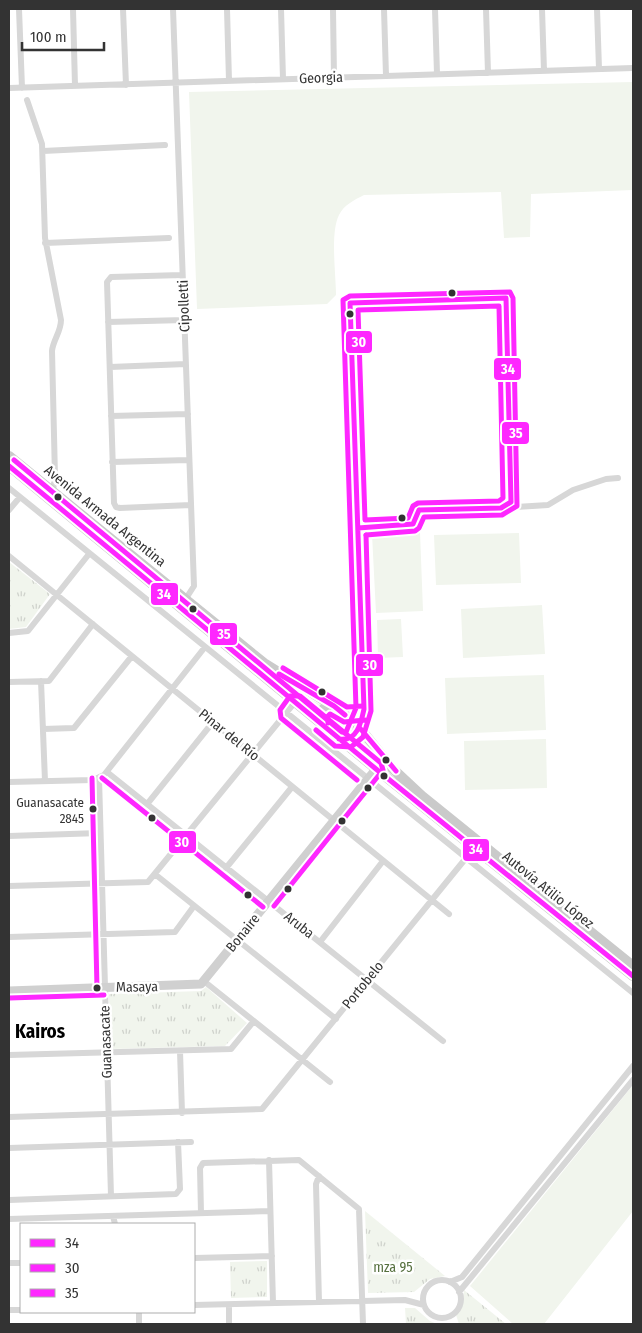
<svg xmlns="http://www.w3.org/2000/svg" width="642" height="1333" font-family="'Fira Sans Condensed',sans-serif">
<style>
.grass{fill:#f1f5ed}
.park{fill:url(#park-tufts)}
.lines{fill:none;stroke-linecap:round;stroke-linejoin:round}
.street{stroke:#d7d7d7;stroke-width:6}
.secondary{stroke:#d0d0d0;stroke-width:9}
.primary{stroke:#cacaca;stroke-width:10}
.bus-1-casing{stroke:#fff;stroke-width:9}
.bus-2-casing{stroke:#fff;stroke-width:9}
.bus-3-casing{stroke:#fff;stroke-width:9}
.bus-1{stroke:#fe27ff;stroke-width:5}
.bus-2{stroke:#fe27ff;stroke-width:5}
.bus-3{stroke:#fe27ff;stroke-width:5}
.bus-dot{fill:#333;stroke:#fff;stroke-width:2}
.labels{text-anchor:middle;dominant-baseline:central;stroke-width:5;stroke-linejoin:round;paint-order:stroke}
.bus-label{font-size:13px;fill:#333;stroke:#fff;text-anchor:end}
.street-label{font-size:14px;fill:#333;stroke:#fff}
.park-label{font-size:14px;fill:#56703f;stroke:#fff}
.district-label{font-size:19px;font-weight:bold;fill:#000;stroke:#fff}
.line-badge{stroke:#fff;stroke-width:2}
.badge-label{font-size:14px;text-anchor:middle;font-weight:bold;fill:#fff}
</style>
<defs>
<pattern id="park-tufts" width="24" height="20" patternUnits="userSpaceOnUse" patternTransform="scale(1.25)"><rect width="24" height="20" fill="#f1f5ed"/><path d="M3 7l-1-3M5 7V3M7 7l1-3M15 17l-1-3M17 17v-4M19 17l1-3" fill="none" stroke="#cfd2cc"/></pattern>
</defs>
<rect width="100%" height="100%" fill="#fff"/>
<path class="grass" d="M633,82V190L531,194L530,237L504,238L501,192L364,195C354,200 344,205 339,215C330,233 336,274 336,295L327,304L197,309L189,92Z
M420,532L423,611L376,613L372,534Z
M519,533L521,583L436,585L434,535Z
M542,605L545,654L463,658L461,609Z
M401,619L403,657L378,658L377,620Z
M252,661L287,687L323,706L317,714Z
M544,675L546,730L447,734L445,678Z
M331,709L353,728L354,732L345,737L323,720L325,711Z
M359,734L383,770L349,743Z
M546,739L547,788L465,790L464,741Z
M633,1085V1211L544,1324H513L470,1286Z"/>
<path class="park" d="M9,562L50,594L26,627L9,629Z
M206,987L247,1023L225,1046L110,1049L109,994L201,991Z
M365,1211L445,1276L430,1279L414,1292L368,1293Z
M267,1261V1297L231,1298L230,1262Z
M464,1290L506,1324H459L456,1315L463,1303Z
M405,1308H415L430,1321L437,1324H406Z"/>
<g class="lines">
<path class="street" d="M19,9L22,88
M73,9L75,86
M123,9L126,85
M173,9L194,586L185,600
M227,9L229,81
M281,9L283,79
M333,9L334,78
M384,9L386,76
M435,9L437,74
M486,9L488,73
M542,9L544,71
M597,9L599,69
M9,88L633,68
M27,100L42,144L45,238L61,320C61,332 53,340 52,351L55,477L53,490
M43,151L165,145
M45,243L169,238
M182,275L111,277L107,282L114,503L116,507L120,508L191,505
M108,322L184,320
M110,367L186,364
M111,416L188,414
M112,462L189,460
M9,488L633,993
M501,508L548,505L573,490L606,479L618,478
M9,510L20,497
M9,556L449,914
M9,633L28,631L89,554
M41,681L45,781
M9,682L49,681L93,624
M43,729L74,728L132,656
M107,772L443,1041
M99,778L111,1196
M9,782L93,780L104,775L205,647
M148,803L213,722
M9,836L100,833
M226,868L292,787
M156,875L336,1019
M9,886L148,882L295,702
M9,937L175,932L194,906
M320,942L383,861
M205,982L330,1082
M180,1051L182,1113
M9,1055L231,1049L253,1022
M9,1117L262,1109L466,858
M9,1148L191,1142
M269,1160L273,1303
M9,1200L176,1194L180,1189L178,1142
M201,1213L200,1168L203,1163L299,1160L359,1209L363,1324
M113,1216L115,1224
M9,1219L270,1211
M194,1258L272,1256
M9,1263H21
M423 1299a19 19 0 1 1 38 0a19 19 0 1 1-38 0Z
M450,1282L462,1277L633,1066
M459,1292L633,1080
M319,1302L316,1184L319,1176
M194,1305L405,1300L424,1305
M229,1305V1324
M9,1310H21
M139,1312V1324"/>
<path class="secondary" d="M9,991L201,984L376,769"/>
<path class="primary" d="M9,456L264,663L341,711L359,727L392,768L422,796L633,966
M9,466L376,769L633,976
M321,724C317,714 322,705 334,706
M339,739C350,743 355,736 359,727"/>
<g class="bus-1-casing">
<path id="bus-1" d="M350,303L506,298L511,502L501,508L419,510
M9,466L376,769L633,976
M358,528L413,524L419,510
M279,674L334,706L345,715
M359,727L396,771
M339,739C357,742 361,723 364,709L350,303"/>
</g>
<g class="bus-2-casing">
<path id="bus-2" d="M499,306L503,498L499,501L418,503L413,506L408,518L365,520L358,310Z
M328,723V716L330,714L344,722L365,720
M316,730L335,746L351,747L363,737L371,711L366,535
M92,778L97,988
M102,778L263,907
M274,906L383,770L381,763L300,696H290L280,710L281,718L357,780
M9,998L104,995"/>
</g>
<g class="bus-3-casing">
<path id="bus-3" d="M14,460L342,732H346L356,708L343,300L350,296L510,292L513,298L517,506L502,515L424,517L419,528L415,531L366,535
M283,668L347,707L363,706"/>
</g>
<use href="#bus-1" class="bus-1"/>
<use href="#bus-2" class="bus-2"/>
<use href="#bus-3" class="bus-3"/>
</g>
<g class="bus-dot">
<circle cx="452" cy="293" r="4.5"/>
<circle cx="350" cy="314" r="4.5"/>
<circle cx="58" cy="497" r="4.5"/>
<circle cx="402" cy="518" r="4.5"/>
<circle cx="193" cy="609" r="4.5"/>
<circle cx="322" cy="692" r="4.5"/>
<circle cx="386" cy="760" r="4.5"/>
<circle cx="384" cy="776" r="4.5"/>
<circle cx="368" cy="788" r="4.5"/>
<circle cx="93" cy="809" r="4.5"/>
<circle cx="152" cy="818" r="4.5"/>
<circle cx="342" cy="821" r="4.5"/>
<circle cx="288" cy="889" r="4.5"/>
<circle cx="248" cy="895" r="4.5"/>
<circle cx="97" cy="988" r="4.5"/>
</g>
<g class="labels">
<g class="bus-label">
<text x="84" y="802">Guanasacate<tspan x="84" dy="16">2845</tspan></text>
</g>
<g class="street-label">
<text transform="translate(321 78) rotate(-2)">Georgia</text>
<text transform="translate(184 306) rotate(-92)">Cipolletti</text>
<text transform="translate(105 516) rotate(39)">Avenida Armada Argentina</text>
<text transform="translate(229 735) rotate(39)">Pinar del Río</text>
<text transform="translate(548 890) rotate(39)">Autovía Atilio López</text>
<text transform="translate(299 925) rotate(38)">Aruba</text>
<text transform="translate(243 933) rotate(-51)">Bonaire</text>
<text transform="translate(363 985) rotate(-51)">Portobelo</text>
<text transform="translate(137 987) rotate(-1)">Masaya</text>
<text transform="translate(106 1042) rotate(-92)">Guanasacate</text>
</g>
<g class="park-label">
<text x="393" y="1267">mza 95</text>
</g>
<g class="district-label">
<text x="40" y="1031">Kairos</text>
</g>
</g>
<g class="line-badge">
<rect x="345" y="330" width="28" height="24" rx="5" fill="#fe27ff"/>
<rect x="493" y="357" width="29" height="24" rx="5" fill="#fe27ff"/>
<rect x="501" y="421" width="29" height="24" rx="5" fill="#fe27ff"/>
<rect x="150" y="582" width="29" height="24" rx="5" fill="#fe27ff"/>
<rect x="209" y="622" width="29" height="24" rx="5" fill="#fe27ff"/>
<rect x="355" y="653" width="29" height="24" rx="5" fill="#fe27ff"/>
<rect x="168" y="830" width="29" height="24" rx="5" fill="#fe27ff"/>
<rect x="462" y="838" width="28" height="24" rx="5" fill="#fe27ff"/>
</g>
<g class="badge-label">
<text x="359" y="347">30</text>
<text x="508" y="374">34</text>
<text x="516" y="438">35</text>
<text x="164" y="599">34</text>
<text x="224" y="639">35</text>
<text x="370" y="670">30</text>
<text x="182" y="847">30</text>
<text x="476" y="854">34</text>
</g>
<rect width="642" height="1333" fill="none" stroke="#333333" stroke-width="20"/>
<rect x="20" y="1223" width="175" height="90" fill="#ffffff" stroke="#adadad"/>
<rect x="30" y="1239" width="25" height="8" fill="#fe27ff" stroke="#adadad"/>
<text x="65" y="1248" font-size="15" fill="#333333">34</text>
<rect x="30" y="1264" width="25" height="8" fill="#fe27ff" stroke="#adadad"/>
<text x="65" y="1273" font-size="15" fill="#333333">30</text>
<rect x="30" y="1289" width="25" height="8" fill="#fe27ff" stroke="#adadad"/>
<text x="65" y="1298" font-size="15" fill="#333333">35</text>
<path d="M22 42v8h82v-8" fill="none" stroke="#333333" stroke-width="2.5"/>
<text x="30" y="42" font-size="15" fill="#333333" stroke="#ffffff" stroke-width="4" paint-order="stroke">100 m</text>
</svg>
